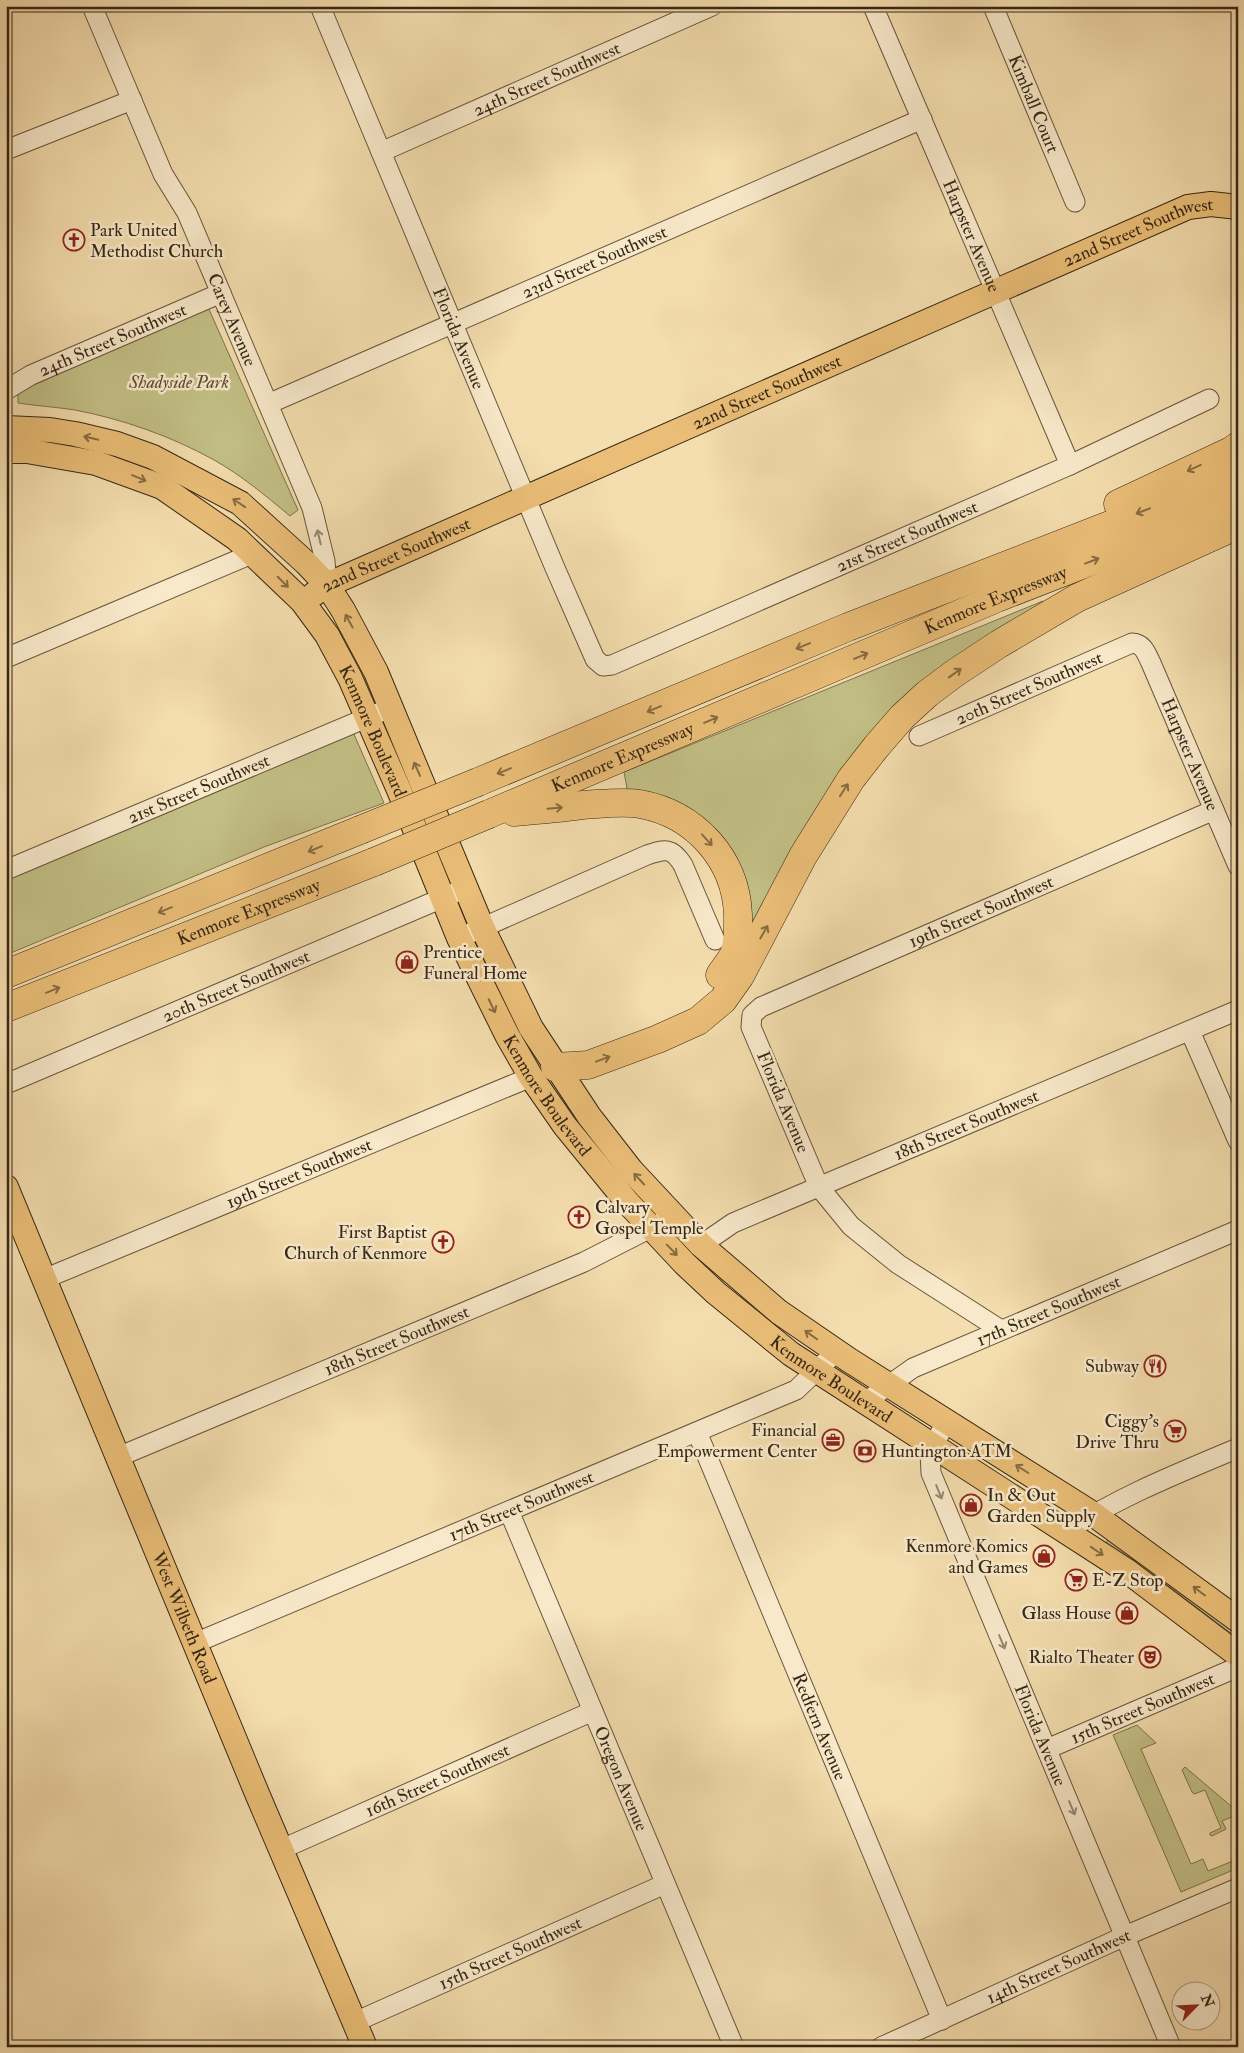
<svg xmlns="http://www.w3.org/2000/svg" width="1244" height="2053" font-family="'IM FELL Double Pica',serif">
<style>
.green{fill:#c2bf85;stroke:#7c734d}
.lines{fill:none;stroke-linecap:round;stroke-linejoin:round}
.minor-casing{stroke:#66543b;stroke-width:21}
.major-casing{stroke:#362715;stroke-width:26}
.highway-casing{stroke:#362715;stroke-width:29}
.minor{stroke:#f8e9ca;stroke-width:19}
.major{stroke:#eabe77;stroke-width:24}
.highway{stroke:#eabe77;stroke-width:28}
.highway-bridge-casing{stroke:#362715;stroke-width:29;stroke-linecap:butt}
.highway-bridge{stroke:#eabe77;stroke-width:28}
.oneway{stroke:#876b41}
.oneway2{stroke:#978870}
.labels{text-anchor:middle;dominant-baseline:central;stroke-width:5;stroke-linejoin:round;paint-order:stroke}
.street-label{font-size:18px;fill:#362715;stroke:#f8e9ca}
.poi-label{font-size:18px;fill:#362715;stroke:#f8e9ca;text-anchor:end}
.park-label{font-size:18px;font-style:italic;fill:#594d31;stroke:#f8e9ca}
</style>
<rect width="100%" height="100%" fill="#f4ddae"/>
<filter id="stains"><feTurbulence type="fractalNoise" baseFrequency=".004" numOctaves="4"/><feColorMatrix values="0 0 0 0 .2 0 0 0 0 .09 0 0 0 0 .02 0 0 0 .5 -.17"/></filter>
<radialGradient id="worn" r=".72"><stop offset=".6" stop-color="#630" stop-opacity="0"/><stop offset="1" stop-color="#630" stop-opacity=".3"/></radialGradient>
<path class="green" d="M208,307L298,510L290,516C266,496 241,475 214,460C171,436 122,419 75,410C56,407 37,406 18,403V392Z
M1043,601L1046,607L915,691L752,939L737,865L716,829L679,803L628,794L624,772Z
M353,732L384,803L264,847L6,955V879Z
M1109,1538L1236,1631L1233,1635L1170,1587L1106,1543Z
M1137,1725L1156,1743L1141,1749L1191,1864L1203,1859L1208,1871L1238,1859V1868L1181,1892L1113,1735Z
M1185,1767L1238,1812V1824L1234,1816L1222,1821L1226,1829L1212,1836L1210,1835V1833L1221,1828L1205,1790L1194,1794L1192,1792L1182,1770Z"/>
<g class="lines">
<g class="minor-casing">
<g id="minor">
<path id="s1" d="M92,6L163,174L187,213L312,508L325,561L327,585"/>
<path id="s2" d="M320,6L555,568L595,659L603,666L612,665L1070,465L1209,399"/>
<path id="s3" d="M873,6L1070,465"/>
<path id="s4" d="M993,6L1075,202"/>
<path d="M6,150L132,100"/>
<path id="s5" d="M381,152L712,6"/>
<path id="s6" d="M6,390L31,375L221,293"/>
<path id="s7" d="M268,404L922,119"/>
<path d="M6,658L254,553"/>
<path id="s8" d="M919,736L1132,643C1144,644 1146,653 1151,663L1238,866"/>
<path id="s9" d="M6,870L390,708"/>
<path d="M459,938L647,855C665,849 672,847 683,865L715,940"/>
<path d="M1190,1031L1238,1141"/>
<path id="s10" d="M6,1084L466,888"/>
<path id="s11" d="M701,1245L733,1223L1238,1010"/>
<path id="s12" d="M44,1279L531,1077"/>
<path id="s13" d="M1001,1330L898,1264L851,1226L819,1187L751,1027L752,1015L761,1007L1214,810"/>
<path id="s14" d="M865,1402L913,1368L1238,1230"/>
<path id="s15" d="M946,1422L930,1452L931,1473L1171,2047"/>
<path id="s16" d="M697,1432L942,2020"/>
<path id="s17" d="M118,1457L584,1262L674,1216"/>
<path id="s18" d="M509,1511L734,2047"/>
<path d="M1067,1531C1120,1496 1179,1473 1238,1448"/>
<path id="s19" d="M195,1643L796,1390L836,1352"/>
<path id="s20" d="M1047,1749L1238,1667"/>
<path id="s21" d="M282,1849L593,1711"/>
<path id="s22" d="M355,2022L665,1884"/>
<path id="s23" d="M881,2047L1125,1936L1238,1888"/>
</g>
</g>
<g class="major-casing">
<g id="major">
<path d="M6,428L50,430L75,434L117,444L153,457L240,503L306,563L327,585L343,610L376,672L482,927L531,1028L589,1116L631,1170L701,1245L779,1312L849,1360L1093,1514L1238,1620"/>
<path id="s24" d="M6,451H27L96,463L162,487L237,539L302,601L327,635L350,678L399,790L459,938L507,1035L531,1077L565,1126L628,1203L684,1263L716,1293L791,1354L1127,1571L1238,1655"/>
<path id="s25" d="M314,594L327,585L1188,207L1211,204L1238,207"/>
<path id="s26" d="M6,1187L256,1791L365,2047"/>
</g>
</g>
<g class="highway-casing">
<g id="highway">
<path d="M1118,504L1231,451L1238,446"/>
<path d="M478,782L848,627L1238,475"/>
<path d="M514,812C537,810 560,808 583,805C601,804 622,801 640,804C695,814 736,859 738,915C738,927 739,945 733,956C729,963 724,969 720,975"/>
<path id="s27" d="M489,814L997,598L1238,504"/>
<path d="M6,974L360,830"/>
<path id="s28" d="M6,1008L374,862"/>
<path d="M555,1067L588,1065L658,1039L698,1021L723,1000L740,976L803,856L851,779L876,747L902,717L927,694L955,673L999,644L1077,598L1238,525"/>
</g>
</g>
<use href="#minor" class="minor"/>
<use href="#major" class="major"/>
<use href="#highway" class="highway"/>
<g class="highway-bridge-casing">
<path id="highway-bridge" d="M360,830L478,782
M374,862L489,814"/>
</g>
<use href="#highway-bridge" class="highway-bridge"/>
</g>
<defs><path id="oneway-shaft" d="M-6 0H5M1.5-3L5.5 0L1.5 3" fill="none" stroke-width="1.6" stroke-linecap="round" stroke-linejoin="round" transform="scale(1.25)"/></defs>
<g class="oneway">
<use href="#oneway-shaft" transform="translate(91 438) rotate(-167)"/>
<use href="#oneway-shaft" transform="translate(1194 468) rotate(155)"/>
<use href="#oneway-shaft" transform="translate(139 478) rotate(23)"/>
<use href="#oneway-shaft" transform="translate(239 503) rotate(-146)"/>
<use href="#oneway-shaft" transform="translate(1143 511) rotate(159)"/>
<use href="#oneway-shaft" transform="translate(1092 561) rotate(-21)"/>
<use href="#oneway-shaft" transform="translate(283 582) rotate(45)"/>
<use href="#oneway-shaft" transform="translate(349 621) rotate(-119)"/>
<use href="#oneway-shaft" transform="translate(803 646) rotate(157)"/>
<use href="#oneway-shaft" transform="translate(861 656) rotate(-23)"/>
<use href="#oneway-shaft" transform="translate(955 673) rotate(-36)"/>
<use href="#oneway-shaft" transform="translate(654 709) rotate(157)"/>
<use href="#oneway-shaft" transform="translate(711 720) rotate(-23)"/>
<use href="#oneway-shaft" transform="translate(417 769) rotate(-114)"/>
<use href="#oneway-shaft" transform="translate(504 771) rotate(158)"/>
<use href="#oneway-shaft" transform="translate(844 790) rotate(-57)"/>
<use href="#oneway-shaft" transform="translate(555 808) rotate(-5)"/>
<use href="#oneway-shaft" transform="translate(707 840) rotate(48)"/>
<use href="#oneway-shaft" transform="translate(315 849) rotate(158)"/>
<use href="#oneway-shaft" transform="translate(165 910) rotate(158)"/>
<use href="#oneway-shaft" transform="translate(764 932) rotate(-60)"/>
<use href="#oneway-shaft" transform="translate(53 990) rotate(-22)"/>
<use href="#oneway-shaft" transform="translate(492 1006) rotate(64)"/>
<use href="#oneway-shaft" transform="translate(603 1059) rotate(-20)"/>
<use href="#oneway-shaft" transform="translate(639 1179) rotate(-133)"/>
<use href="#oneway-shaft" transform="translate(672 1250) rotate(46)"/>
<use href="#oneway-shaft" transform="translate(811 1335) rotate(-145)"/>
<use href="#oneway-shaft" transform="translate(1022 1469) rotate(-148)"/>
<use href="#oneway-shaft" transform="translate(1097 1551) rotate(34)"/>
<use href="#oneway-shaft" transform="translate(1199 1591) rotate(-143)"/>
</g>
<g class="oneway2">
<use href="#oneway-shaft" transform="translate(319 537) rotate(-103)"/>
<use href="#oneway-shaft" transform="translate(939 1492) rotate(68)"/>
<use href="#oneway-shaft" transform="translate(1002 1642) rotate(67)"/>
<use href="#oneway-shaft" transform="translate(1072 1808) rotate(67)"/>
</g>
<defs>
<g id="church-ring" transform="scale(1.125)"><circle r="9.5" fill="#f8e9ca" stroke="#8f2418" stroke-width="1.5"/><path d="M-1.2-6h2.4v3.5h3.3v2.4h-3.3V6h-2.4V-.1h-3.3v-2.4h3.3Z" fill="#8f2418"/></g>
<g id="shop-ring" transform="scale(1.125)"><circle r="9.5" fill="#f8e9ca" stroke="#8f2418" stroke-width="1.5"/><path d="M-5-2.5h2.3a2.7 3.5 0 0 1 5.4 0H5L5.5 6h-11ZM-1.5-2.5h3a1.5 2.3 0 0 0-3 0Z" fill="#8f2418"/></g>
<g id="restaurant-ring" transform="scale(1.125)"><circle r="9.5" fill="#f8e9ca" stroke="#8f2418" stroke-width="1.5"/><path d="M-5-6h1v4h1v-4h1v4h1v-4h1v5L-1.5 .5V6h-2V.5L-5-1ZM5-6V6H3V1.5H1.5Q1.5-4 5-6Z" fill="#8f2418"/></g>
<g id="supermarket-ring" transform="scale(1.125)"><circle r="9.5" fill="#f8e9ca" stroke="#8f2418" stroke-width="1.5"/><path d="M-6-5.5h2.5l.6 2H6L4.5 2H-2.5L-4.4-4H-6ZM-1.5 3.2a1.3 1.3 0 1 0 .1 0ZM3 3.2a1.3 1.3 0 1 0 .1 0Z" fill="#8f2418"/></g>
<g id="office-ring" transform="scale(1.125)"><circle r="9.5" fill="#f8e9ca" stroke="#8f2418" stroke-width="1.5"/><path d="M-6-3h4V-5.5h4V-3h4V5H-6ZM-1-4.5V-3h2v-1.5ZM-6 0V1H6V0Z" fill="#8f2418"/></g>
<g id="bank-ring" transform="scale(1.125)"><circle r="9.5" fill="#f8e9ca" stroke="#8f2418" stroke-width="1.5"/><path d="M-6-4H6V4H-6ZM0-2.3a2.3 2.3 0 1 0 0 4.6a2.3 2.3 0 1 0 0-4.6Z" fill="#8f2418"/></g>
<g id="theatre-ring" transform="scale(1.125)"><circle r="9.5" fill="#f8e9ca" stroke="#8f2418" stroke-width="1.5"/><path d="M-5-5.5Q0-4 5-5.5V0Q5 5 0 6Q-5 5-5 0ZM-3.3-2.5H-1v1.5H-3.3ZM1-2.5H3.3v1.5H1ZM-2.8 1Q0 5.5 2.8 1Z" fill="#8f2418"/></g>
</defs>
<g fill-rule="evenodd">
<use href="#church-ring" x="74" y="240"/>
<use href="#shop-ring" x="407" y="962"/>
<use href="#church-ring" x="579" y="1217"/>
<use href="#church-ring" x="443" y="1242"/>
<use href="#restaurant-ring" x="1155" y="1366"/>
<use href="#supermarket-ring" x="1175" y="1431"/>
<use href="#office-ring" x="833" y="1440"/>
<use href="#bank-ring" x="865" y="1451"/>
<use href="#shop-ring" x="971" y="1505"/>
<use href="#shop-ring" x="1044" y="1556"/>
<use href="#supermarket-ring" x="1076" y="1580"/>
<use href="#shop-ring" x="1127" y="1613"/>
<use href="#theatre-ring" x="1150" y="1657"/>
</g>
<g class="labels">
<g class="street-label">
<text stroke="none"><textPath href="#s5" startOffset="181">24th Street Southwest</textPath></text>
<text stroke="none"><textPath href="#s4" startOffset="106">Kimball Court</textPath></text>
<text stroke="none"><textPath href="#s25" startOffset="901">22nd Street Southwest</textPath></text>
<text stroke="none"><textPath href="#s3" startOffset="250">Harpster Avenue</textPath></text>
<text stroke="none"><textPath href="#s7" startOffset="356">23rd Street Southwest</textPath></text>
<text stroke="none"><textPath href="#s1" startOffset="344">Carey Avenue</textPath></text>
<text stroke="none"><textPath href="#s2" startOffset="360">Florida Avenue</textPath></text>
<text stroke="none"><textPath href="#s6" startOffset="118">24th Street Southwest</textPath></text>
<text stroke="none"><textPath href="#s25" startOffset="496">22nd Street Southwest</textPath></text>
<text stroke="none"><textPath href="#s2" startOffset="1050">21st Street Southwest</textPath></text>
<text stroke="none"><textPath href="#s25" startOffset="91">22nd Street Southwest</textPath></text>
<text stroke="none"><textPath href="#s27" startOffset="550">Kenmore Expressway</textPath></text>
<text stroke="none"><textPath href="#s8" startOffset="120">20th Street Southwest</textPath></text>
<text stroke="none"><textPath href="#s24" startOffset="491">Kenmore Boulevard</textPath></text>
<text stroke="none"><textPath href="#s8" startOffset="361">Harpster Avenue</textPath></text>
<text stroke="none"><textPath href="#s27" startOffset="145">Kenmore Expressway</textPath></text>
<text stroke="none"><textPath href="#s9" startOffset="209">21st Street Southwest</textPath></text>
<text stroke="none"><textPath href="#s13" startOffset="671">19th Street Southwest</textPath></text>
<text stroke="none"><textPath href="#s28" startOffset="261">Kenmore Expressway</textPath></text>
<text stroke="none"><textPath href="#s10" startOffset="250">20th Street Southwest</textPath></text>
<text stroke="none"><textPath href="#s24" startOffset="896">Kenmore Boulevard</textPath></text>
<text transform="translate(783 1102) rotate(67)">Florida Avenue</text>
<text stroke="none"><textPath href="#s11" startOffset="292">18th Street Southwest</textPath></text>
<text stroke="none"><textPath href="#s12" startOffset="276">19th Street Southwest</textPath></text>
<text stroke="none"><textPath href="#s14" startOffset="206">17th Street Southwest</textPath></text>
<text stroke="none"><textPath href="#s17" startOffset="302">18th Street Southwest</textPath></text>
<text stroke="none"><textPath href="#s24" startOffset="1301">Kenmore Boulevard</textPath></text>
<text stroke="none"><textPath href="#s19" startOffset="354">17th Street Southwest</textPath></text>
<text stroke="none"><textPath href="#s26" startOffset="466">West Wilbeth Road</textPath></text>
<text stroke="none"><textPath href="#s20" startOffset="104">15th Street Southwest</textPath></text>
<text stroke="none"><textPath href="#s16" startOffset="319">Redfern Avenue</textPath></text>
<text stroke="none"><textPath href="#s15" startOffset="339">Florida Avenue</textPath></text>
<text stroke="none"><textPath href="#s18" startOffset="290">Oregon Avenue</textPath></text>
<text stroke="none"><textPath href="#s21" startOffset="170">16th Street Southwest</textPath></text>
<text stroke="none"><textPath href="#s22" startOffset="170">15th Street Southwest</textPath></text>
<text stroke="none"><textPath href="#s23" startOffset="195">14th Street Southwest</textPath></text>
</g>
<g class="poi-label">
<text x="90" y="230" text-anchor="start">Park United<tspan x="90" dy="21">Methodist Church</tspan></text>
<text x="423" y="952" text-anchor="start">Prentice<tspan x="423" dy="21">Funeral Home</tspan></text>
<text x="595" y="1207" text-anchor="start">Calvary<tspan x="595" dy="21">Gospel Temple</tspan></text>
<text x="427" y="1232">First Baptist<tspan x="427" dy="21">Church of Kenmore</tspan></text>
<text x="1139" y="1366">Subway</text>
<text x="1159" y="1421">Ciggy's<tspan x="1159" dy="21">Drive Thru</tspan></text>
<text x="817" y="1430">Financial<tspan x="817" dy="21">Empowerment Center</tspan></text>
<text x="881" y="1451" text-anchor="start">Huntington ATM</text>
<text x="987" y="1495" text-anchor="start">In &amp; Out<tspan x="987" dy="21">Garden Supply</tspan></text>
<text x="1028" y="1546">Kenmore Komics<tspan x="1028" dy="21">and Games</tspan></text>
<text x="1092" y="1580" text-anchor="start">E-Z Stop</text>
<text x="1111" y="1613">Glass House</text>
<text x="1134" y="1657">Rialto Theater</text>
</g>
<g class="park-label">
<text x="179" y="382">Shadyside Park</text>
</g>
</g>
<rect width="1244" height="2053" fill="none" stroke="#f4ddae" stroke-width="25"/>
<rect x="8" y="8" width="1229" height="2038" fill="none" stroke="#362715" stroke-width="2.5"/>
<rect x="12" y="12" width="1219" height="2028" fill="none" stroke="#362715"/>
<g transform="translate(1196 2006) rotate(66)"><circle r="24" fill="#f8e9ca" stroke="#aa9b82"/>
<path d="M0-4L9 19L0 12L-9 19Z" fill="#8f2418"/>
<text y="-8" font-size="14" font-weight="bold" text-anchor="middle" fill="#362715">N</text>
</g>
<rect width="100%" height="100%" filter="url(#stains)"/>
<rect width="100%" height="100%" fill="url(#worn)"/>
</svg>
